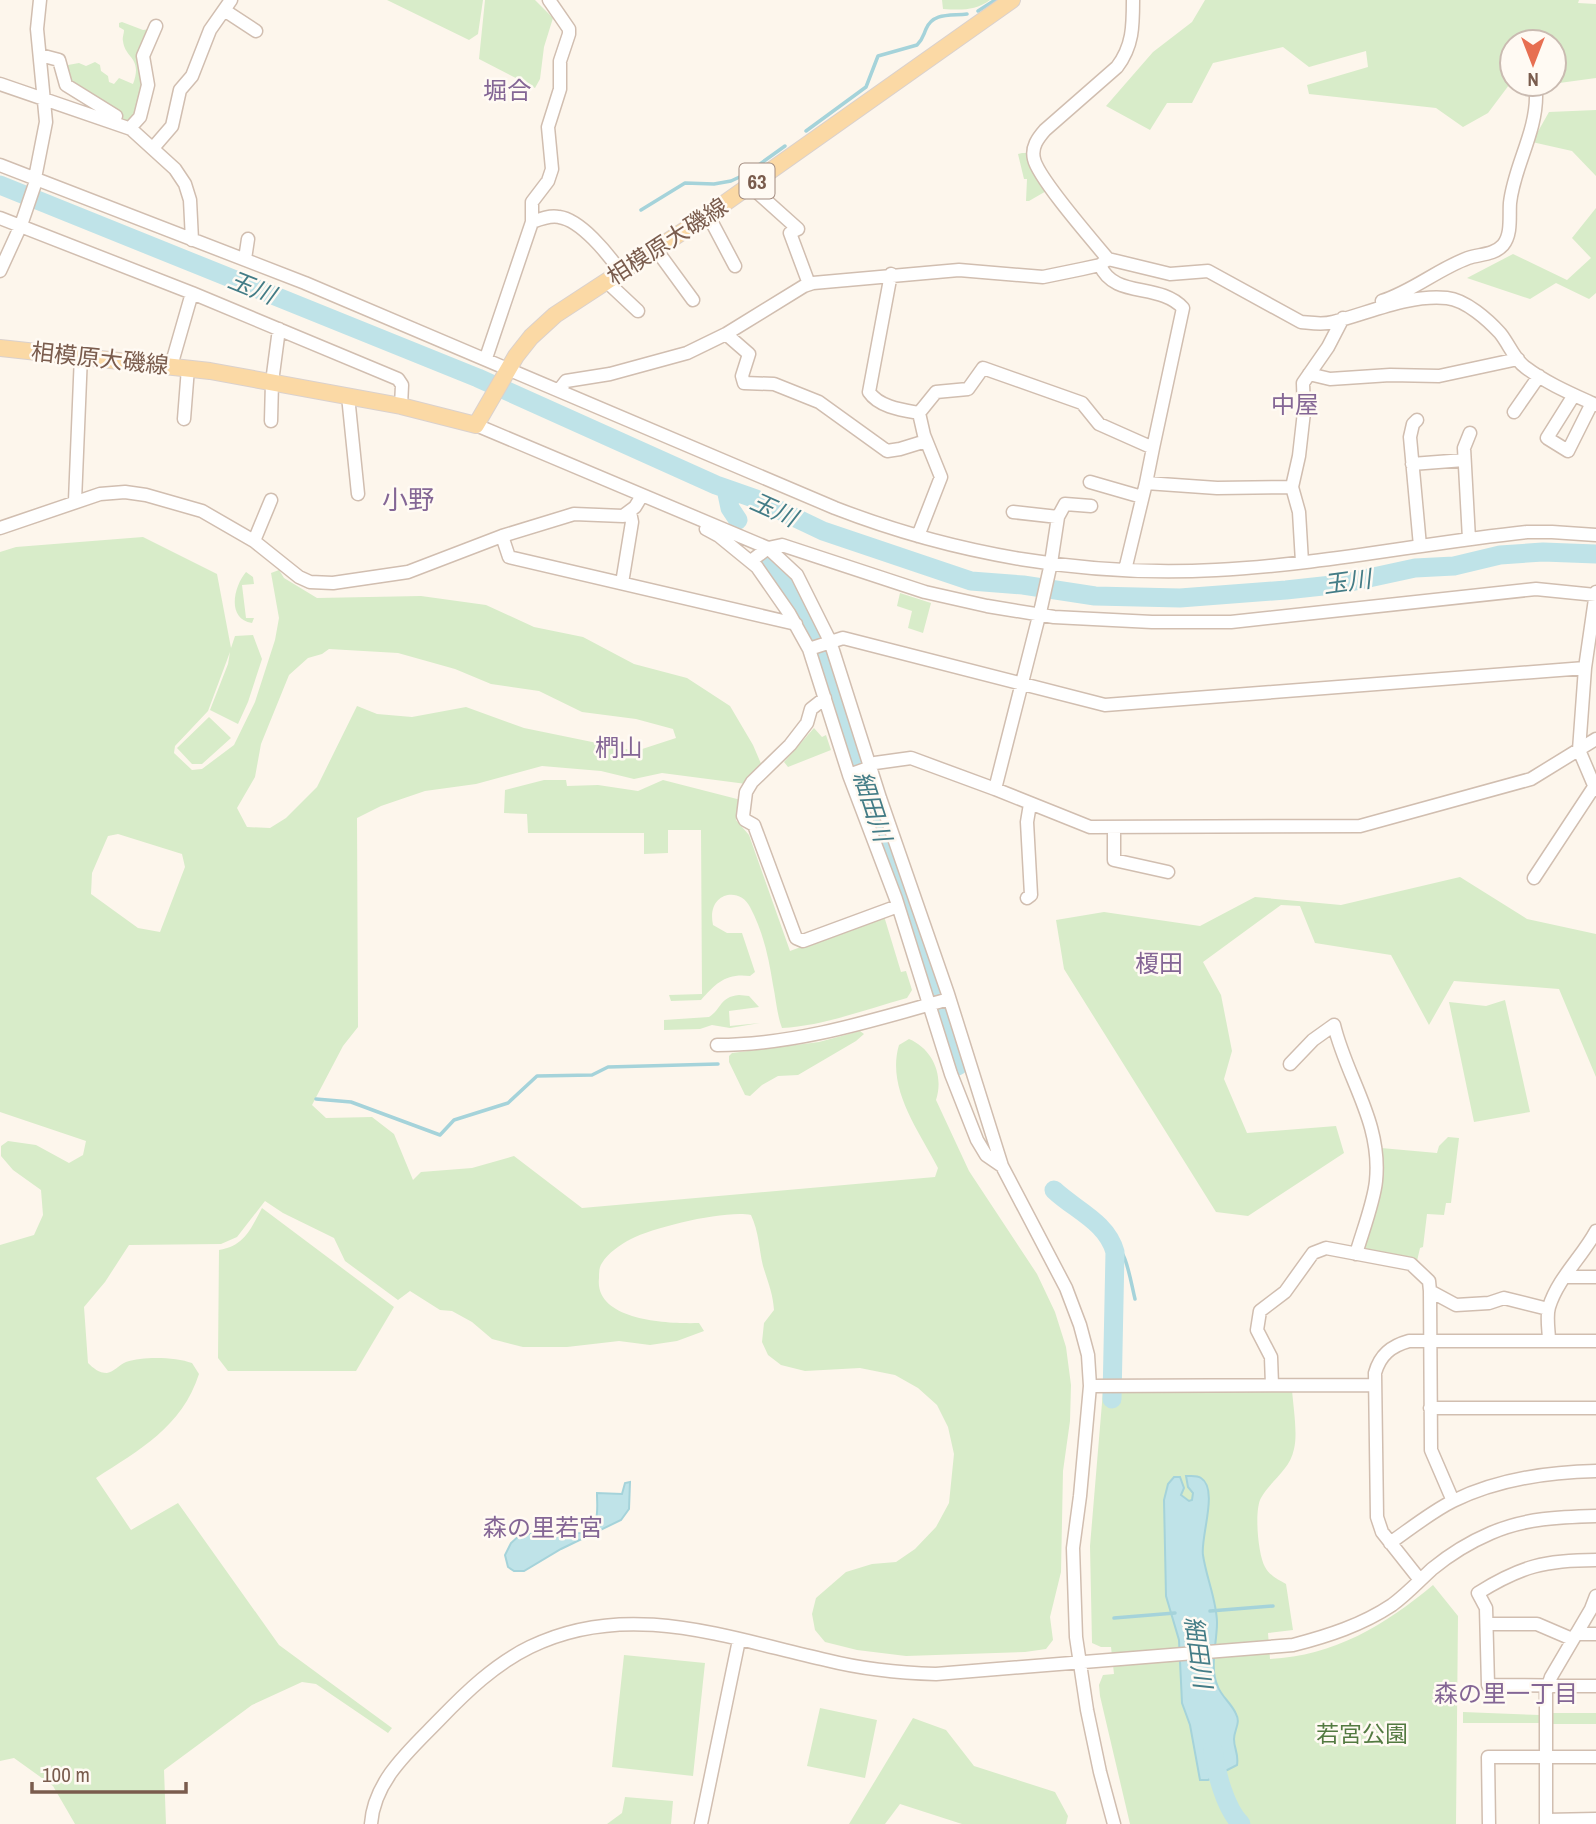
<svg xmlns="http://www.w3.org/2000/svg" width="1596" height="1824" font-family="'Archivo Narrow','Noto Sans JP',sans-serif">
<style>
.green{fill:#d8ecc9;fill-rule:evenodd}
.water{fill:#bfe3e8;stroke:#a5d3da;stroke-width:2}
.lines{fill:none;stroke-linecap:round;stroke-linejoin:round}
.stream{stroke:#a5d3da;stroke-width:3.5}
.river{stroke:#bfe3e8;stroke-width:19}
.minor-casing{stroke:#d1beb0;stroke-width:15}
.major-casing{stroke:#dad1cd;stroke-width:18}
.minor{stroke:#fff;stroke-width:12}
.major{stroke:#fbd9a5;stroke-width:16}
.labels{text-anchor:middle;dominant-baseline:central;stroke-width:5;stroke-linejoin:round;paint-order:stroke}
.shield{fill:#fffaf3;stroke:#a28b7f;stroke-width:2}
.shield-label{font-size:21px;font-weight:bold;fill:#7a5c4d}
.street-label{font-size:23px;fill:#7a5c4d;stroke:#fffaf3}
.park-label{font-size:23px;fill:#537a41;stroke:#fffaf3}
.neighbourhood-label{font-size:24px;fill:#846695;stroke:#fffaf3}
.water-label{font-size:24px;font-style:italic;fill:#437c86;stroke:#fffaf3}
.quarter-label{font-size:26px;fill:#846695;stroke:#fffaf3}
</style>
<rect width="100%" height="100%" fill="#fdf6ec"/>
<path class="green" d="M387,0H483L478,34L469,40Z
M485,0H535L553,18L544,47L540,79L535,88L479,59Z
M942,0H990C975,11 961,10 943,9Z
M1205,0H1579L1578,3L1596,4V78L1552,84H1550H1554V42H1512V81L1488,113L1463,127L1436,108L1309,94L1307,85L1368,67L1366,51L1309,67L1283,47L1213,63L1192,103H1167L1150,130L1106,106L1153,52L1192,22Z
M122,22L143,30L150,29L144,91L134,119L123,121L64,77L68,65L79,63L86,66L95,62L100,65L101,71L108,76L109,82L114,84L119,78L133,84C143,57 125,59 123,41C122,38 124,34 124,30L119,27V23Z
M1596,110V176L1572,151L1532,142L1549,112Z
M1022,153H1030L1048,190L1029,201H1026L1027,179H1024L1018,154Z
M1596,208V293L1589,299L1556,283L1530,299L1467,278L1513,254L1567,280L1591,258L1572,238Z
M143,537L217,574L231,648L235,636L253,635L262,659L248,702L238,724L210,710L228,664L230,652L208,711L175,746L174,753L192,770L202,769L234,745L255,702L275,640L279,618L271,573L279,570L284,578L317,598L421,596L486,605L534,627L583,637L634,664L687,678L730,706L753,745L762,766L754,785L662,773L634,779L601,771L542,766L476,784L425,791L381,806L357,818L358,1027L343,1046L312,1105L326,1118L372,1117L394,1134L413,1180L421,1172L472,1168L514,1156L582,1208L935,1177L938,1168C919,1131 886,1088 899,1045L909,1039C933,1049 944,1076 936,1100L969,1171L1037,1274L1055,1312L1066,1347L1071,1385L1070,1421L1063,1471L1061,1572L1050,1617L1053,1640L1046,1649L1025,1652L906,1656L857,1650L825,1642L815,1630L812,1614L816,1598L846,1572L872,1564L896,1562L915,1549L936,1527L949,1503L954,1454L948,1427L937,1405L918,1388L895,1375L860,1368L805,1371L781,1365L768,1355L762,1342L764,1323L774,1310C773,1294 768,1282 763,1266C759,1249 759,1232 751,1215C725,1210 655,1227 631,1239C621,1244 608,1253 602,1263C599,1267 599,1273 599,1278C594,1321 669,1324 699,1323L704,1331L677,1341L650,1345L619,1341L567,1347H523L492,1339L472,1322L452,1311L440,1310L410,1291L398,1300L345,1261L334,1238L283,1213L265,1201L237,1237L221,1244L129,1245L105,1282L84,1307L88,1363C93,1368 99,1373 107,1373C114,1372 119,1365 126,1362C144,1356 175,1357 192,1363L199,1374C182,1427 139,1450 96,1478L131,1530L178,1503L279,1645L392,1728L388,1733L316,1684L302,1682L252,1705L164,1770L166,1824H75L53,1786L14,1758L0,1761V1245L34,1235L43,1215L41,1190L13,1170L1,1156V1146L8,1141L36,1145L69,1163L83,1155L86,1141L0,1112V552L16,547ZM329,649L398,653L455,669L491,684L539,691L582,712L636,719L673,729L676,738L636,751L524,728L466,707L412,717L377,714L357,706L317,787L286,818L270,828L247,827L237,808L255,777L261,744L289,675L308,658L322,654ZM118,834L182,854L185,867L160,932L138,928L91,894L92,873L108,836Z
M246,572L253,577L254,584L242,585L246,618H254L252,623C226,619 234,586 246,572Z
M900,593L931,603L923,633L908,628L912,611L897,606Z
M209,717L231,738L202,764H192L177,748Z
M814,728L822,737L826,735L831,750L788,767L784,762Z
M544,780H566L567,786L598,785L638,791L663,780L741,800L736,820L749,835L790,951L884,916L901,972L906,971L912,990L907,998C867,1009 823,1026 782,1028C777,1015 776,999 773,985C769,959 763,931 750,907C740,886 706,892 713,925L727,933H742L755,972L750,976C726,973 716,983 701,1000L671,1001L669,995L702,994L701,830H668V853L644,854V833H528L527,814L504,813L505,790Z
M1460,877L1527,919L1596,934V1077L1559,989L1454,981L1429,1025L1391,955L1315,943L1300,906L1281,905L1203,962L1221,995L1232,1051L1224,1079L1247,1133L1336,1126L1344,1153L1248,1216L1216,1212L1064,969L1056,920L1104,912L1200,926L1255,897L1341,905Z
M739,995L749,996L759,1007L729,1011L730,1026L760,1023L730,1028L712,1025L700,1029L664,1030V1020L709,1017C722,1009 719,997 739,995Z
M1505,1000L1530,1112L1474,1122L1449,1002L1486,1006Z
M860,1031L864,1034L856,1041L798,1075L778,1076L762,1085L750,1096L745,1095L729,1062V1056L732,1053L819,1042Z
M1448,1137L1459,1138L1451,1203H1446L1444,1215L1427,1214L1423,1247L1420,1248L1417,1261L1361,1251L1381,1148L1437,1153L1439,1146Z
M262,1208L394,1307L356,1371H228L218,1358L219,1250C245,1246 251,1228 262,1208Z
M1292,1389C1293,1406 1298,1433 1294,1449C1290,1470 1271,1480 1261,1498C1254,1510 1258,1555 1265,1567C1269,1575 1279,1580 1286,1584L1293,1630L1268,1633L1270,1659C1334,1656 1385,1625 1433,1585L1458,1616L1456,1824H1130L1100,1696L1099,1685L1103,1675L1114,1674L1111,1647H1101L1092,1643L1090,1546L1103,1391Z
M624,1655L705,1663L693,1776L612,1767Z
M820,1708L877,1720L865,1778L807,1766Z
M1463,1712L1540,1715V1723H1463Z
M1553,1713H1596V1724H1553Z
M913,1718L946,1730L974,1766L1055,1792L1068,1816L1066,1824H962L900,1804L885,1824H849Z
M625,1797L673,1801L671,1824H607L622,1813Z"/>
<path class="water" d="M1186,1476C1191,1476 1197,1475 1201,1478C1219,1489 1200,1538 1203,1555C1206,1577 1217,1601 1217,1623C1217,1643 1209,1668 1218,1687C1222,1697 1232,1704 1236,1714C1241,1723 1234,1730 1234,1739C1234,1749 1239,1754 1237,1765L1208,1780H1200L1190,1725L1182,1703L1179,1640L1166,1596L1164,1500L1168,1484L1174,1477H1180L1184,1488L1181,1495L1189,1501L1192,1500L1193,1493L1188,1487Z
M630,1482L629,1509L621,1520L561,1549L524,1571H514L508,1567L505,1555L511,1543L521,1534L581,1533C601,1525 597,1512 597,1493L622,1494L625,1483Z"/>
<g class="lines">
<path class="stream" d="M978,11L995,0
M806,131L866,87L878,56L917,45C923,39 923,36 926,29C933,12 951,16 967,14
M641,210L685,183L714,184L731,181L746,174L785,146
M316,1099L351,1102L440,1135L454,1120L508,1103L537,1076L592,1075L608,1067L718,1064
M1110,1237C1127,1250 1130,1279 1135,1299
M1210,1611L1273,1606
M1114,1618L1175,1613"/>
<path class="river" d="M0,185L478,378L716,485L756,499L823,531L971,581L1023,585L1095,596L1180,598L1286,590L1341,584L1415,568L1454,566L1500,555L1543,552L1596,554
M726,489L730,508L738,520
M764,557L793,595L822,651L936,992L958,1066
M1054,1190C1075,1210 1107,1222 1115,1252L1112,1399
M1213,1750C1216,1772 1225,1808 1241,1824"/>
<g class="minor-casing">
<path id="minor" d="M224,10L256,31
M40,55L59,60L66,85L116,116
M0,84L131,129L175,169L185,184L190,200L192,240
M130,128L140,117L148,85L143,56L156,26
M153,148L172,126L180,90L192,76L210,30L231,0
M0,165L305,283L835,508C956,555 1086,577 1216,570C1320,565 1423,543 1527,532H1552L1596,535
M35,178L46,122L37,29L40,0
M750,186L798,229L790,233L809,284
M708,215L735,266
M0,218L192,293L398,379L402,385L401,406
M532,222V202L548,181L552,169L548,127L560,89V61L569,34V29L549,0
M655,248L693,300
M245,259L248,239
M1108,259L1170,274L1208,271L1301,322C1312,323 1323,325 1333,322C1369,313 1409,294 1447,298C1466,300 1488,320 1500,333C1509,344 1514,359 1525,367C1546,383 1572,394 1596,405
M1100,265C1114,299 1159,282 1183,308L1153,448
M0,271L21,225L37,178
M891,274L869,392C879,407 902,410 919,413L924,435L941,477L918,536
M606,281L638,311
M1382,301C1413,291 1438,269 1468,258C1480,254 1494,255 1503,245C1512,234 1509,217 1510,203C1514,166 1537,132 1536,94
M726,334L749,354L742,376L744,383L774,384L819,402L887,451L900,449L926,441
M486,358L532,222C540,219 550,215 559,217C581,220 608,254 620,271
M171,366L192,293
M1309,374L1330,379L1390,375L1439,376L1518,359
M559,390L566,381L610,374L687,353L726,334L804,286L813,283L959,270L1043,277L1082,269L1100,265L1108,259C1093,241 1038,178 1034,159C1031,147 1038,138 1045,130L1117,67C1133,46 1133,26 1133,0
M1574,395L1547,438L1568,451L1592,403
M348,396L358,494
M1514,412L1539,376
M919,413L936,392L968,389L983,368L1082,403L1099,424L1153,448L1146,483
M184,419L188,368
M1417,420L1413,424L1410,437L1420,546
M271,421L272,382L279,329
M476,425L768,548L797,575L830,641L880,798L948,994L1002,1166L1066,1288L1080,1325L1088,1355L1090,1386L1080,1496L1073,1548L1076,1637L1087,1710L1100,1772L1114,1824
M1412,464L1464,460
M1090,482L1142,497
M1292,487L1299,456L1304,412L1303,383L1328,347L1343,318
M75,501L81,355
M1013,512L1058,517L1065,504L1091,506
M0,528L100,494L125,492L146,495L202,511L254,541L299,577L310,582L333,583L408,572L502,536L574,514L623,516L635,507L641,497
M706,529L719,536L757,567L789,613L809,649L849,775L896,899L951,1074L977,1140L986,1155L1002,1166
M502,536L509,557L796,624
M1469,539L1464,448L1470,433
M254,541L271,500
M751,561L768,548L782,545L925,592L987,606L1054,617L1152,622H1231L1536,589L1596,595
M1125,570L1146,483L1217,488L1292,487L1299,512L1302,562
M622,583L632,522L630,512
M1596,592L1585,668L1579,750L1596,790
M809,649L843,638L1105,705L1585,668
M825,698L811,709L807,723L790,745L752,782L746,792L743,816L745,820L754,825L796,938L803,941L898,906
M849,775L871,767L875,763L911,758L995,789L1041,608L1051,563L1058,517
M995,789L1090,827L1360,826L1531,779L1596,739
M1114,828V860L1168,872
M1534,878L1594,787
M1027,898L1031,895L1027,822L1030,804
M717,1045C796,1045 874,1020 949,999
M1290,1064L1313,1040L1334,1025C1347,1079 1382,1122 1376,1181C1374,1202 1362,1233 1356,1254
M1565,1277H1596
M1430,1291L1431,1450L1453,1501
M1549,1341C1549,1331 1546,1317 1549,1307C1558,1278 1582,1257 1596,1231
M1272,1385L1271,1357L1257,1330L1260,1311L1285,1292L1313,1253L1326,1248L1411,1264L1429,1281L1430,1291L1456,1305L1489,1303L1504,1298L1548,1309
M1090,1386L1375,1385
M1430,1408H1596
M1390,1543C1410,1529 1431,1512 1453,1501C1498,1479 1546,1472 1596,1471
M1596,1560C1546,1560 1521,1566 1478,1593L1486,1608L1488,1685L1596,1686
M1420,1580L1382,1532L1377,1517L1375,1373C1380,1355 1391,1346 1409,1341H1596
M1487,1624H1537L1572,1639
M1576,1634H1596
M1546,1820L1596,1819
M371,1824C374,1780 411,1749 439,1720C466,1692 495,1664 530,1647C628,1599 727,1638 826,1660C862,1669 899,1673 936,1674L1293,1645C1328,1636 1362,1625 1392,1605C1406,1595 1419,1581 1432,1569C1449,1555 1470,1542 1491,1533C1525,1518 1560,1517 1596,1516
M701,1824L739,1640
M1489,1824L1488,1757H1596
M1546,1824V1692L1551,1677L1591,1609L1596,1596"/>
</g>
<g class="major-casing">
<path id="major" d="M0,348L210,371L401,406L476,425L516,356L531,337L555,315L708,215L1012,0"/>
</g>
<use href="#minor" class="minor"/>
<use href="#major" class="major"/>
</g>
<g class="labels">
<rect class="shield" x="739.5" y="163.5" width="35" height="35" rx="5"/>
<g class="shield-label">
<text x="757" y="181">63</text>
</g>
<g class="street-label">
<text transform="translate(667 241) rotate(-33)">相模原大磯線</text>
<text transform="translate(100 358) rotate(6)">相模原大磯線</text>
</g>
<g class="park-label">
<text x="1362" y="1733">若宮公園</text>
</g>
<g class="neighbourhood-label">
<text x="507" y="90">堀合</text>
<text x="1295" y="404">中屋</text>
<text x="619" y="747">椚山</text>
<text x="1159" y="963">榎田</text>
<text x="543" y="1527">森の里若宮</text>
<text x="1506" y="1693">森の里一丁目</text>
</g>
<g class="water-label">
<text transform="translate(252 287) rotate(22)">玉川</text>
<text transform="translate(774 509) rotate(24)">玉川</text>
<text transform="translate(1347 581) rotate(-8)">玉川</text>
<text transform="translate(873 806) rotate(72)">細田川</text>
<text transform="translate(1199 1652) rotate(82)">細田川</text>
</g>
<g class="quarter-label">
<text x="408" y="499">小野</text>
</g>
</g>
<g transform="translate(1533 63) rotate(180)"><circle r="33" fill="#fffaf3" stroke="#cabbb1" stroke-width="2"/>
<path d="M0-5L12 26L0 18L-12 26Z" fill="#e76f51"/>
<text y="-10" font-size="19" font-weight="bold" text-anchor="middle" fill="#7a5c4d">N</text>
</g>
<path d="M32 1782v10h154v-10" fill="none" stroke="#7a5c4d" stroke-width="3.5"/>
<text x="42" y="1782" font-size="21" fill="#7a5c4d" stroke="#fffaf3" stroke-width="5" paint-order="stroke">100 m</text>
</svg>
